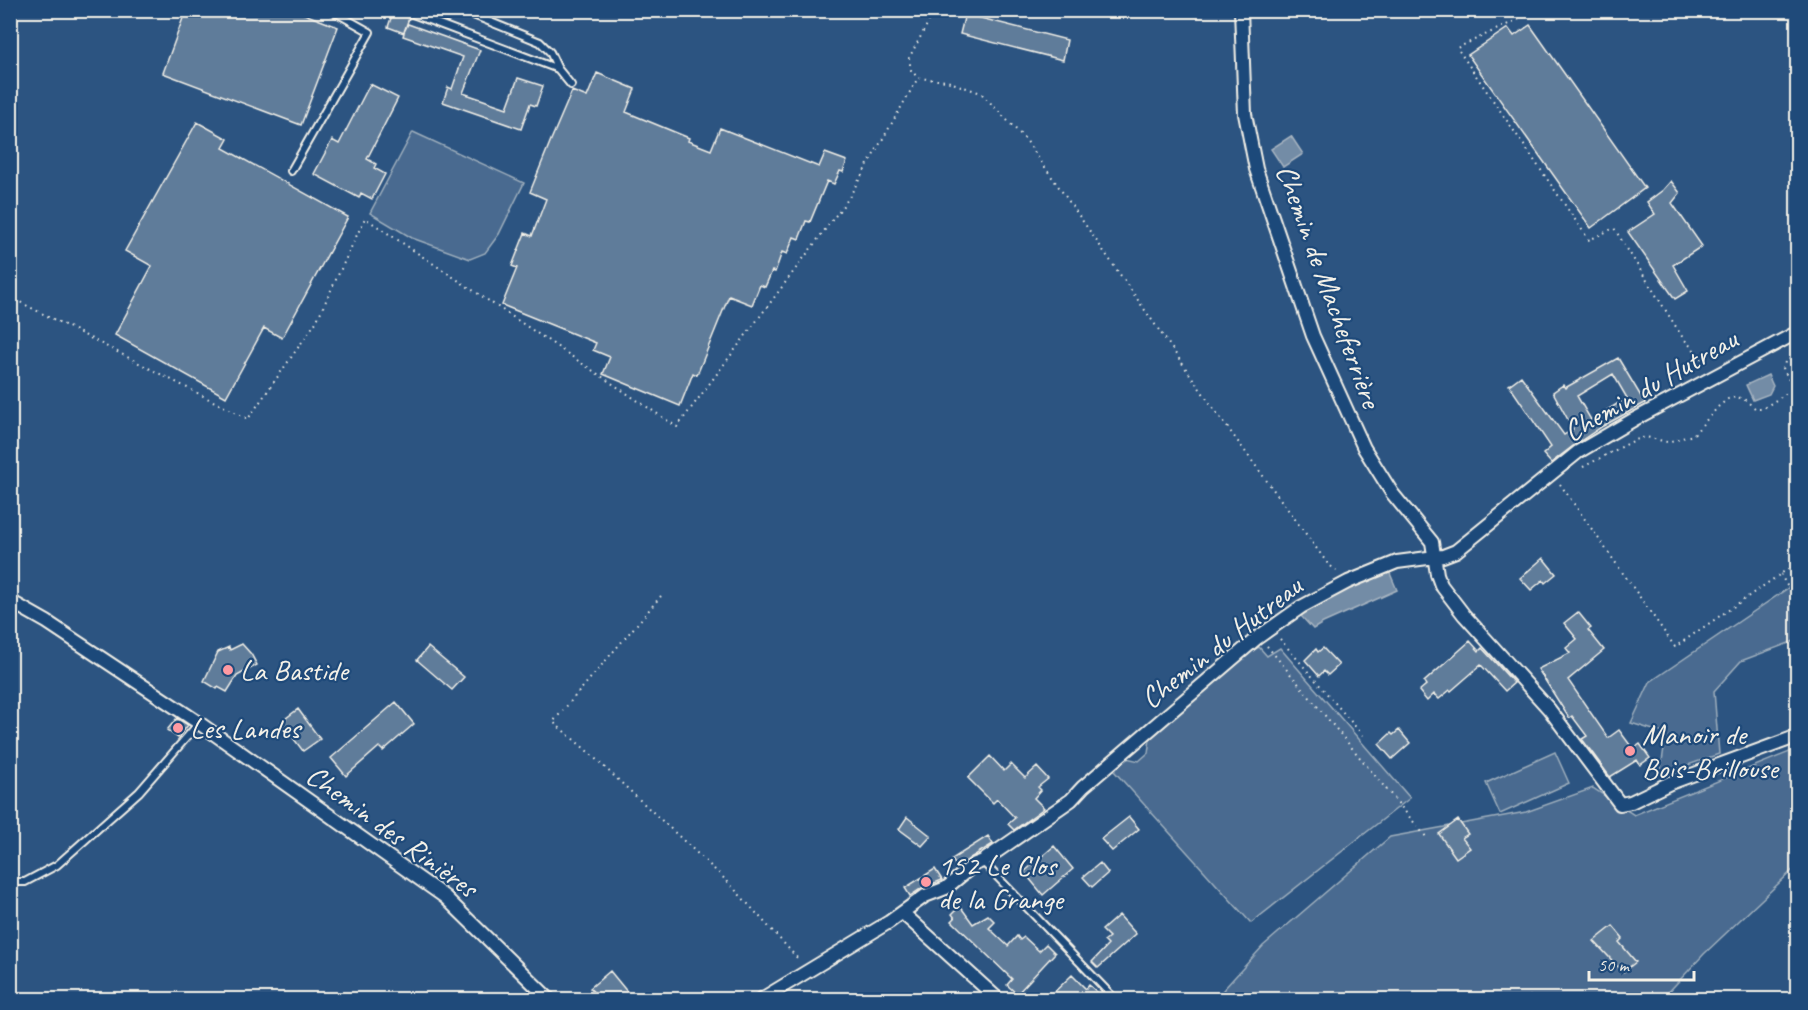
<svg xmlns="http://www.w3.org/2000/svg" width="1808" height="1010" font-family="Caveat,sans-serif">
<style>
.green{fill:#496b90;stroke:#9eaebc;stroke-width:1.5}
.water{fill:#738ca6;stroke:#a7b4c0;stroke-width:1.5}
.building{fill:#5e7b9a;stroke:#f4f1e8;stroke-width:1.5;fill-rule:evenodd}
.lines{fill:none;stroke-linecap:round;stroke-linejoin:round}
.service-casing{stroke:#f4f1e8;stroke-width:10}
.minor-casing{stroke:#f4f1e8;stroke-width:16}
.path{stroke:#f4f1e8;stroke-width:2;stroke-dasharray:1.5 4.5;stroke-linecap:butt}
.service{stroke:#1f4a7a;stroke-width:6}
.minor{stroke:#1f4a7a;stroke-width:12}
.poi-dot{fill:#ff9aa2;stroke:#1f4a7a;stroke-width:2}
.labels{text-anchor:middle;dominant-baseline:central;stroke-width:4.5;stroke-linejoin:round;paint-order:stroke}
.street-label{font-size:30px;fill:#f4f1e8;stroke:#1f4a7a}
.poi-label{font-size:30px;fill:#f4f1e8;stroke:#1f4a7a;text-anchor:start}
</style>
<rect width="100%" height="100%" fill="#2c5481"/>
<filter id="ink" filterUnits="userSpaceOnUse"><feTurbulence type="fractalNoise" baseFrequency=".0167" numOctaves="2"/><feDisplacementMap in="SourceGraphic" scale="12" xChannelSelector="R" yChannelSelector="G"/><feConvolveMatrix kernelMatrix="1 2 1 2 8 2 1 2 1" color-interpolation-filters="sRGB"/></filter>
<g filter="url(#ink)">
<path class="green" d="M413,132L524,183L499,234L485,253L470,259L412,238L370,213Z
M1797,582V640L1741,661L1714,691L1719,754L1660,775L1666,734L1631,723L1650,682Z
M1259,647L1267,656L1280,648L1410,798L1251,923L1114,771L1127,758L1139,761L1148,753L1150,739L1246,654Z
M1797,749V866L1704,954L1662,999L1536,1000L1530,996L1526,1000H1214L1263,946L1390,837L1526,812L1593,788L1634,815Z
M1555,752L1569,783L1500,814L1486,783Z"/>
<path class="water" d="M1291,136L1303,154L1283,167L1271,149Z
M1768,375L1773,386L1769,394L1753,400L1746,385Z
M1389,571L1397,590L1323,623L1313,629L1301,616L1328,598Z"/>
<path class="building" d="M186,10H294L338,27L301,125L163,73Z
M393,12L409,18L404,32L408,24L480,50L463,93L507,108L518,78L543,86L536,106L530,104L521,129L443,102L448,87L452,89L463,57L403,36L404,33L388,27Z
M965,14L1067,40L1063,60L960,34Z
M1530,25L1645,188L1591,228L1468,55L1508,28L1514,36Z
M597,73L635,89L626,112L689,138L688,141L711,150L720,128L819,167L825,153L847,161L843,172L840,171L834,184L827,181L810,222L806,221L799,239L794,237L787,254L782,252L775,272L772,271L765,287L760,285L752,305L729,296L697,375L693,373L680,406L603,374L610,357L593,350L596,343L502,305L517,268L512,266L525,233L532,236L546,199L530,192L551,140L572,91L587,97Z
M370,84L398,98L367,159L376,164L374,168L385,174L372,199L361,193L359,198L314,174L332,140L339,144Z
M197,122L228,139L223,148L348,217L282,338L264,328L226,397L115,335L152,266L125,251Z
M1671,181L1680,193L1672,203L1702,246L1673,265L1688,291L1675,299L1628,232L1655,214L1647,202L1663,190Z
M1618,358L1645,403L1603,426L1573,446L1551,463L1543,454L1551,447L1509,385L1521,376L1564,435L1573,429L1553,392L1563,385L1565,388ZM1613,374L1627,398L1591,420L1577,396Z
M1543,558L1556,574L1545,583L1543,580L1531,590L1520,578Z
M1578,612L1591,628L1588,630L1604,650L1568,680L1608,738L1619,730L1633,749L1640,744L1650,758L1640,765L1637,760L1610,777L1582,739L1587,736L1572,716L1569,718L1538,669L1570,653L1566,648L1577,639L1564,623Z
M1470,641L1479,651L1482,648L1514,683L1505,691L1481,665L1451,691L1450,690L1439,699L1434,694L1427,701L1419,691L1426,685L1424,682Z
M242,644L251,654L257,665L237,676L227,692L218,687L217,689L204,681L218,652L229,647L230,650Z
M428,647L464,677L452,690L417,660Z
M1323,648L1339,665L1328,675L1324,671L1319,676L1305,660L1316,649L1318,652Z
M396,702L414,724L383,751L379,747L346,776L331,758Z
M298,709L320,739L303,751L281,722Z
M177,718L188,725L178,738L167,730Z
M1399,730L1410,743L1392,759L1379,744L1391,733L1393,735Z
M990,756L1004,771L1011,764L1025,778L1037,767L1048,779L1038,787L1041,790L1034,798L1044,808L1014,830L1008,824L1015,818L997,799L993,803L968,778Z
M907,817L931,836L922,846L899,829Z
M1129,817L1139,829L1112,851L1101,839Z
M1458,820L1468,834L1462,838L1470,848L1456,858L1439,834Z
M988,836L993,844L970,858L957,868L952,859Z
M1054,846L1073,869L1043,895L1024,872Z
M1100,863L1108,873L1092,887L1083,877Z
M935,869L942,880L922,888L910,896L905,888Z
M960,906L973,924L988,915L995,922L989,928L1008,946L1017,936L1020,940L1024,937L1039,951L1046,944L1055,953L1017,994L1007,985L1012,979L952,921L955,918L952,914Z
M1119,915L1136,934L1098,968L1092,962L1108,945L1104,941L1109,937L1102,930Z
M1613,926L1623,938L1619,942L1636,962L1623,972L1594,941Z
M610,971L633,999H599L590,988Z
M1072,975L1086,989L1089,985L1097,992L1093,996L1097,999H1047Z"/>
<g class="lines">
<g class="service-casing">
<path id="service" d="M402,10L558,69L571,85
M461,10L540,42L550,52L558,69
M291,171L370,32L331,10
M983,862L1116,1000
M10,882H25L57,865L139,792L199,723"/>
</g>
<g class="minor-casing">
<path id="minor" d="M1241,10L1245,114L1256,169L1313,336L1364,448L1392,493L1432,542L1437,574L1441,585L1464,615L1549,709L1620,804L1631,802L1670,783L1798,736
M10,601L47,622L199,723L445,897L550,1000
M904,912L907,917L999,1000
M760,1000L889,922L925,896L946,888L975,864L983,861L1071,800L1083,787L1257,638L1301,607L1348,582L1397,562L1443,556L1456,551L1578,452L1633,420L1798,332"/>
</g>
<path class="path" d="M935,10L909,58L911,70L918,78L947,81L981,93L1026,140L1219,416L1328,564L1338,572
M1530,10L1532,13L1457,48L1589,240L1614,228L1683,338L1709,366
M10,297L248,419L316,322L365,218L677,427L848,199L918,78
M1583,467L1635,440L1646,437L1667,442L1693,435L1719,406L1728,399L1736,397L1744,399L1756,409H1762L1790,391L1791,384L1783,368L1785,362L1798,354
M1560,484L1675,647L1798,562
M1781,574L1785,583L1798,600
M661,596L553,722L585,749L728,882L799,960
M1280,639L1366,739
M1267,646L1427,838"/>
<use href="#service" class="service"/>
<use href="#minor" class="minor"/>
</g>
</g>
<g class="poi-dot">
<circle cx="228" cy="670" r="6"/>
<circle cx="178" cy="728" r="6"/>
<circle cx="1630" cy="751" r="6"/>
<circle cx="926" cy="882" r="6"/>
</g>
<g class="labels">
<g class="street-label">
<text transform="translate(1329 286) rotate(70)">Chemin de Macheferrière</text>
<text transform="translate(1650 385) rotate(-30)">Chemin du Hutreau</text>
<text transform="translate(1221 642) rotate(-38)">Chemin du Hutreau</text>
<text transform="translate(392 831) rotate(36)">Chemin des Rinières</text>
</g>
<g class="poi-label">
<text x="240" y="670">La Bastide</text>
<text x="190" y="728">Les Landes</text>
<text x="1642" y="734">Manoir de<tspan x="1642" dy="34">Bois-Brillouse</tspan></text>
<text x="938" y="865">152 Le Clos<tspan x="938" dy="34">de la Grange</tspan></text>
</g>
</g>
<rect width="1808" height="1010" fill="none" stroke="#1f4a7a" stroke-width="36"/>
<rect x="18" y="18" width="1772" height="974" fill="none" stroke="#f4f1e8" stroke-width="2" filter="url(#ink)"/>
<path d="M1589 971v9h105v-9" fill="none" stroke="#f4f1e8" stroke-width="3"/>
<text x="1598" y="971" font-size="18" fill="#f4f1e8" stroke="#1f4a7a" stroke-width="4.5" paint-order="stroke">50 m</text>
</svg>
